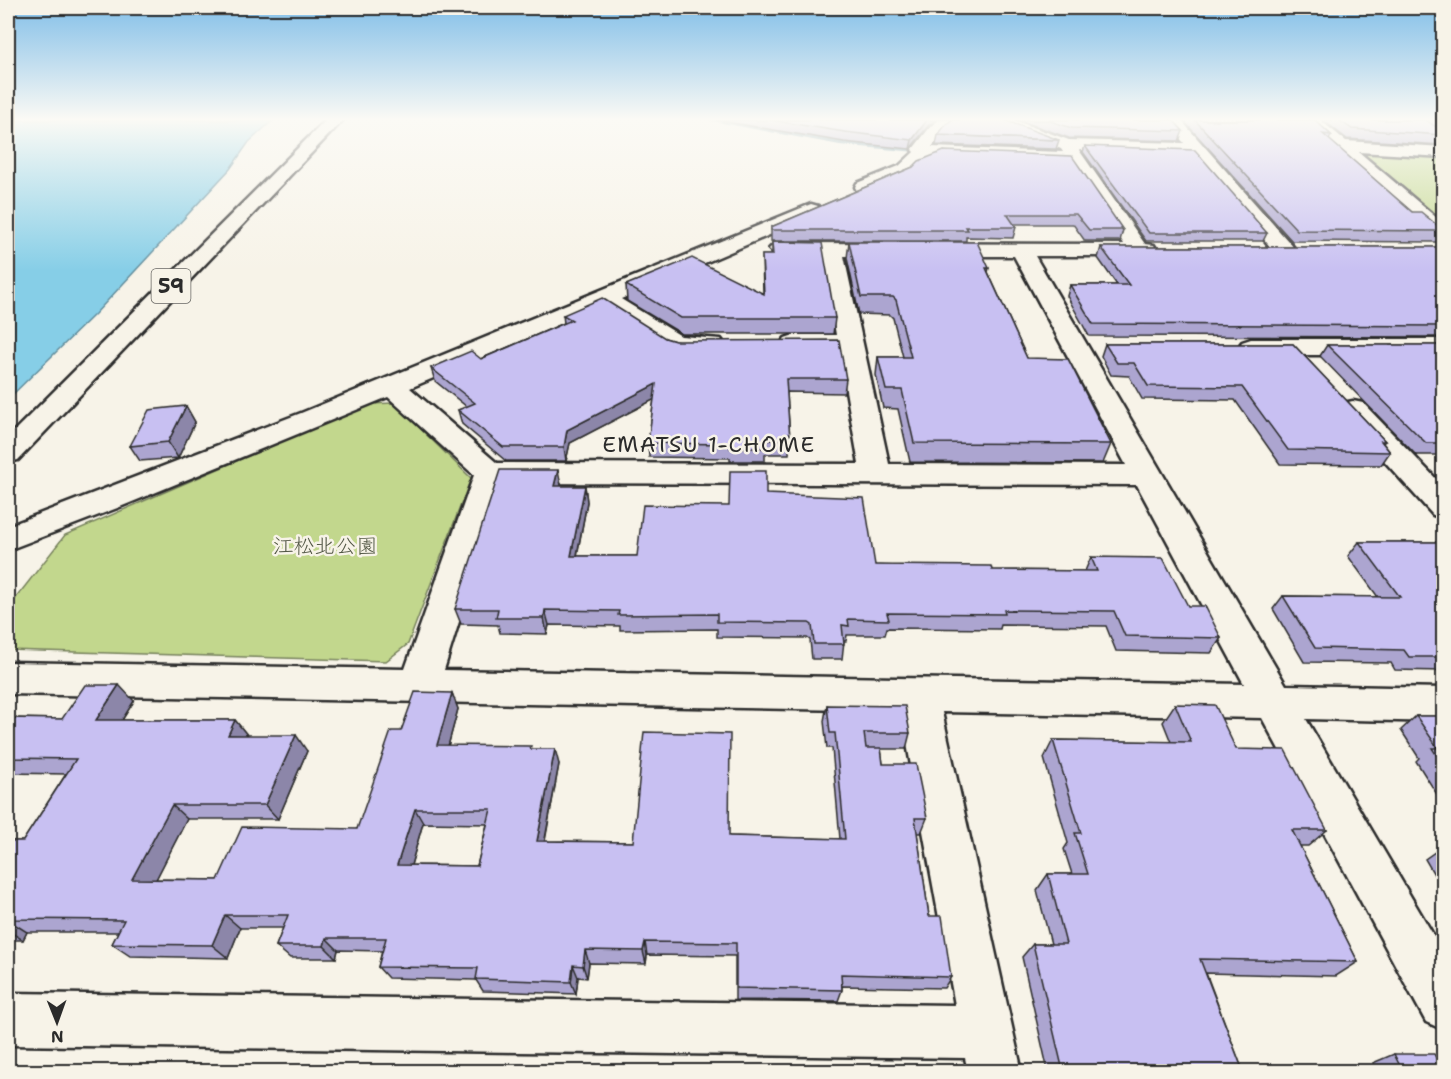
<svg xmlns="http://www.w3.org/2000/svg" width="1451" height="1079" font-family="'Shantell Sans','Klee One',sans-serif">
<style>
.green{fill:#c2d78d;stroke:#76815c;stroke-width:1.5}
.water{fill:#86cee7;stroke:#628d9c;stroke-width:1.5}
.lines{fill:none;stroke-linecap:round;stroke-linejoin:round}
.stream{fill:#628d9c;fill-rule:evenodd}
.minor-casing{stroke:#2b2b2b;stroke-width:5}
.primary-casing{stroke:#2b2b2b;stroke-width:5}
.minor{fill:#f7f3e8;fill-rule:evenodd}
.primary{fill:#f7f3e8;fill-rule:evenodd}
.wall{fill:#aca5d0;stroke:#2b2b2b;stroke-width:1.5;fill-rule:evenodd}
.shaded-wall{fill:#8c86a9;stroke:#2b2b2b;stroke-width:1.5}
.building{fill:#c8c0f2;stroke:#2b2b2b;stroke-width:1.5;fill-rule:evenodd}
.labels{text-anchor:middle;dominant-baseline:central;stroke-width:5;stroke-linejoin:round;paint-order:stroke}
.shield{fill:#f7f3e8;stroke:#686764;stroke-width:1.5}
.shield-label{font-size:20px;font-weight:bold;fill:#2b2b2b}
.park-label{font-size:21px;fill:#515644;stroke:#f7f3e8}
.neighbourhood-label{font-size:22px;letter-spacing:1.5px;fill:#2b2b2b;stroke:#f7f3e8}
</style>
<rect width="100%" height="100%" fill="#f7f3e8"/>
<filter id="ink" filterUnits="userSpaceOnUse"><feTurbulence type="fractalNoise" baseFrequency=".0167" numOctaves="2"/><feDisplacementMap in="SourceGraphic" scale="12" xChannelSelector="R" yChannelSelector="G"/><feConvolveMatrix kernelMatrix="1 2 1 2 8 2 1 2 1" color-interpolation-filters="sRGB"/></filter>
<g filter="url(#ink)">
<path class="green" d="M1369,151L1443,155V229L1359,153Z
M394,403L471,478L408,644L386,661L8,650V608L65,535L369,404Z"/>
<path class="water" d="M8,120H273L249,142L230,169L95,314L8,399Z"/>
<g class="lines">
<path class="stream" d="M706,120H716L840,141L916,148L919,150L916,152L840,145Z"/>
<g class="minor-casing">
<path id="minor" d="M939,120H957L943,132L932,147L1063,152L1061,149L993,123L991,120H1013L1069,140L1184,143L1165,120H1181L1296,250L1293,255L1285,256L1277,255L1193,154L1079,150L1145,244L1154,245L1157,250L1154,255L1146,256H1035L1286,685L1444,688V722L1306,719L1444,953V1030L1426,1022L1262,718L942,712L1022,1072H968L965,1058L8,1045V993L955,1005L901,711L8,694V662L405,669L474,475L388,397L120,507L8,550V526L301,413L811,204L818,206L821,210L818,214L621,299L681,336L721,339L725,344L721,349L676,352L667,349L601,307L410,388L497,463L859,464L839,351H794L785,348L781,343L785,338L794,335H836L823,255L773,253L769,249L773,245L780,243L1124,244L1071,163L927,157C913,172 879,196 857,191L855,187L857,183L899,166L914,152L912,150L931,126ZM844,256H1014L1126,465L889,464ZM502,483L1137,485L1244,684L444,670Z
M1303,120H1320L1346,141L1444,147V157L1359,152L1444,224V241L1437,239Z
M1251,339H1444V355H1251L1242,352L1238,347L1242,342Z
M1353,401L1363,403L1444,487V518L1433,515L1343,415L1339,409L1343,403Z"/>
</g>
<g class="primary-casing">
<path id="primary" d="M326,120H343L18,460L8,462V437Z"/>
</g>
<use href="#minor" class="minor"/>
<use href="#primary" class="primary"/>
</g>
<path class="wall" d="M716,120H936L929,125L910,149L844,142Z
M1019,120H1173L1183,131L1179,141L1069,138Z
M1183,120H1315L1331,135L1329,140L1412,212L1443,230V234L1438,242L1292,241Z
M1323,120H1443V129L1438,128L1443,132V141L1442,145L1347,139Z
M938,135L1059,140L1056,149L936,145Z
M1085,146L1267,233L1263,241H1146L1083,152Z
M944,151L1123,230L1120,241H1085L1073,224H1013L1016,227L1013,238L966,237V241H771V227L913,167Z
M772,242L835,318L833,334H682L627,301L626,285L763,294L762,255H772Z
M849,242L989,268L988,272L1027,358L1111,444L1103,463L910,462L898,409L883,408L876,375L878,357H903L893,318L890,315L859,314L847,258Z
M1101,247H1443V337L1089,336L1067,296L1070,285H1117L1098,258Z
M563,315L665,338L675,341L846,379L844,393L787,392L790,440L789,454H765V461H730V458L649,457L648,443L654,399L570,443L566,461H506L462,424L458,410L467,407L435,381L431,368L481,359L564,323Z
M1105,344H1293L1385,441L1383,443L1390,452L1381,465L1280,464L1235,400L1142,399L1129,376L1111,375L1101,356Z
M1327,345H1443V455H1416L1320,356Z
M186,406L195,422L178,458L140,461L130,446Z
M585,486L587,502L577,556H637L729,506L766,494L875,565L992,570L1085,571L1091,557L1188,606L1221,638L1211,653L1116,651L1106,626L1001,625L1000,629L887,628L885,635H847L846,641H844L842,659H812L810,640L807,638L717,637V629L620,630V626L549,625L547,634L500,633L498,625L461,624L455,609Z
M1359,542H1443V671L1395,670L1391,663L1304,662L1273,609L1283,596L1378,597L1348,556Z
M452,693L458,709L448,746L532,749L559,764L545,841L633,842L729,836L840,839L832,748H827L824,721L827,705L910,733L906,749H881L883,764L927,818L921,833H917L929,916L951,977L944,988L842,986V990L838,1001L735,1000V956L647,955L646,964L589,963L587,978L578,977L576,994L483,991L476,980L388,978L378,967L382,951L338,950L336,958H290L276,946L283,928H240L228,958L130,956L112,944L118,932H27L23,940H8V841H23L66,774L8,773V718L62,719L134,701L122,720H235L247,735L307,751L278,819H187L156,879L218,880L357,829L401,731ZM423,823L487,824L477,866L411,865Z
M1175,704L1236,749L1327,830L1308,846H1300L1358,962L1336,976L1206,973L1243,1071H1048L1022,957L1033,944H1051L1037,890L1048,874H1072L1064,849L1068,843L1044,758L1053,740L1171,742L1163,722Z
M1416,716H1443V804L1416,761L1419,758L1401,730Z
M1442,847H1443V890L1425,859Z
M1394,1054L1443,1071H1350L1355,1069H1376L1373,1063Z"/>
<path class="shaded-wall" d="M927,120H936L929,125L910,149L912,140Z
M656,384L657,398L570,443L566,461L564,447L567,430Z
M186,406L195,422L178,458L168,442Z
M558,470L561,485L558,501L554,486Z
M585,486L587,502L574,571L571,556Z
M545,610L549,625L547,634L544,618Z
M119,685L134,701L112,736L96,720Z
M452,693L458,709L444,761L437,745Z
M235,720L248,736L228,735Z
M296,735L307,751L278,819L265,805Z
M555,749L559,764L542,855L537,841Z
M172,805L187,819L149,893L132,879Z
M415,809L423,823L407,879L397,865Z
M225,915L240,928L228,958L212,945Z
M8,920L27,932L23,940L8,931Z
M326,938L338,950L336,958L324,946Z
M645,942L647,955L646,964L643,951Z
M585,950L589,963L587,978L583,966Z
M573,965L578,977L576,994L571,982Z"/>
<path class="building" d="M770,120H927L912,140L845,132Z
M952,120H1004L1059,140L938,135L946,124Z
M1047,120H1173L1183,131L1072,128Z
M1195,120H1315L1331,135L1323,134L1412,212H1421L1443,230V231L1297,230Z
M1339,120H1426L1443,132V135L1352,129Z
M1085,146L1195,150L1267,233H1149Z
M944,151L1072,156L1123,230H1089L1076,214H1007L1016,227H966L968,230H771V227L913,167L919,161Z
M772,242L822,243L835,318H681L626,285L692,258L764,294L762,255H773Z
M849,242H977L989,268H986L1027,358L1068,359L1111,444L914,443L902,390H886L878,357H911L896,300L893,297H861Z
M1101,247H1443V326L1093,324L1070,285H1129Z
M602,298L665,338L675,341L839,340L846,379H786L790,440H765V448H730V444L648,443L656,384L567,430L564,447H503L458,410L475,403L431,368L471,351L481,359L572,320L563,315Z
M1105,344H1293L1385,441H1381L1390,452L1288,450L1242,387L1148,386L1134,363H1117Z
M1327,345H1443V443H1426Z
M186,406L168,442L130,446L149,410Z
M500,470H558L554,486H585L571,556H637L643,505L729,506L730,471H766V494L864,498L875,565L991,566L992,570L1097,571L1091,557L1163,558L1188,606H1205L1221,638L1125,636L1114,611L1004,610L1005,614L887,613L889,620L848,619L849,626L842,625L844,644H814L812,625L809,623L717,622V614L618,615L619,611L545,610L544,618H496L498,609H455Z
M1359,542H1443V657H1409L1404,650L1315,648L1283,596L1400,597Z
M85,685H119L96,720H235L228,735H296L265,805H172L132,879L218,880L242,827L357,829L391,731H401L415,692L452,693L437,745L531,746L530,749H555L537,841L633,842L644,732L730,734L729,836L845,839L835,733H830L827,705L905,706L910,733H864L866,748H881L883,764H916L927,818H915L929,916H942L951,977L841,974L842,990L736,988V943L645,942L643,951L585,950L583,966L573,965L571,982L476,979L478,968L378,967L386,938H326L324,946H276L288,915H225L212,945L112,944L124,920L8,919V841H23L76,759L8,758V718L62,719ZM415,809H491L477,866L397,865Z
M1175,704L1215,705L1236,749L1285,750L1327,830H1292L1358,962L1200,959L1243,1071H1063L1033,944H1066L1048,874H1088L1075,833H1081L1053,740L1191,742Z
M1416,716H1443V765L1432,748H1438Z
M1394,1054H1434L1443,1071H1356L1355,1069L1402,1070Z"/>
</g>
<linearGradient id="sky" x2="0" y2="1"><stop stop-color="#81bee8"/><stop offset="0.44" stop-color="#fbfaf5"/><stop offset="1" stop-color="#fbfaf5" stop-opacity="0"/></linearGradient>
<rect width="1451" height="271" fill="url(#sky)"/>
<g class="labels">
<rect class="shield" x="151.5" y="269" width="39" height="34" rx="4.5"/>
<g class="shield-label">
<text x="171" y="286">59</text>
</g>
<g class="park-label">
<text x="325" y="546">江松北公園</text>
</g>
<g class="neighbourhood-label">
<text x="709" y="444">EMATSU 1-CHOME</text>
</g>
</g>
<rect width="1451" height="1079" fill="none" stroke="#f7f3e8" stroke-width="30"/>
<rect x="15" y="15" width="1421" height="1049" fill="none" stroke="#2b2b2b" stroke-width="2" filter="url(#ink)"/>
<g transform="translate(57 1022) rotate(179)" stroke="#f7f3e8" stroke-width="4.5" paint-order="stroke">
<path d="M0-4.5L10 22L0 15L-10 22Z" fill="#2b2b2b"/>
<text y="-9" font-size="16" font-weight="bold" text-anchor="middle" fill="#2b2b2b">N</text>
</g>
</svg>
